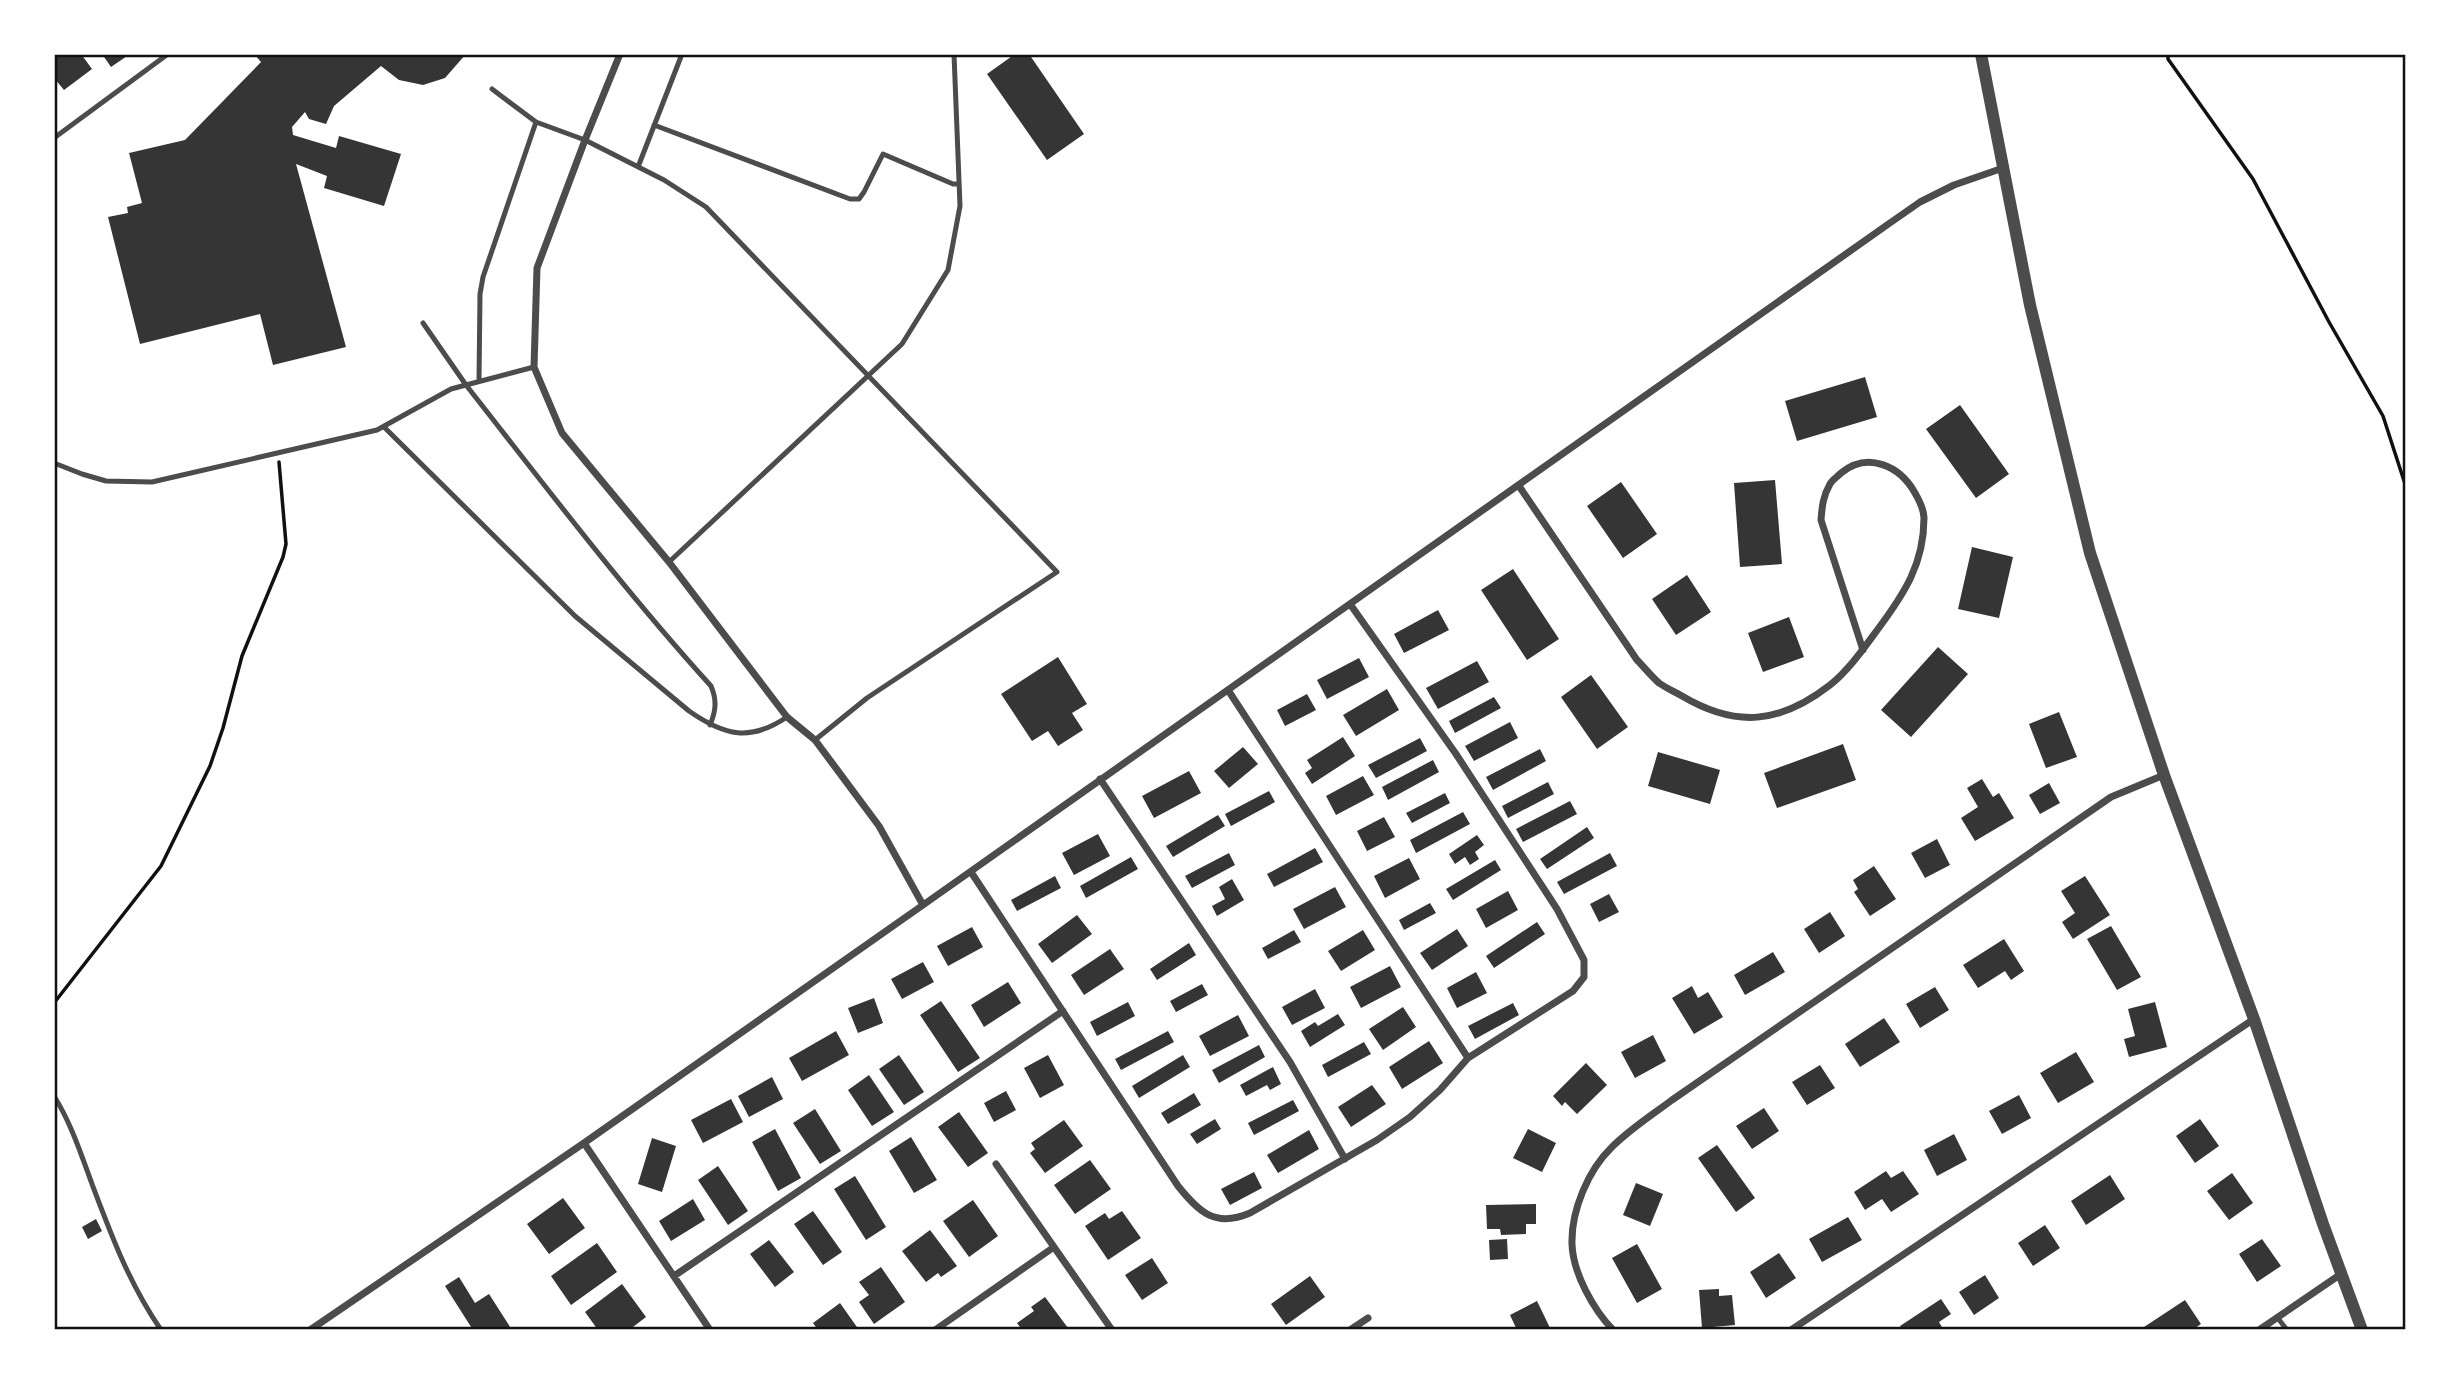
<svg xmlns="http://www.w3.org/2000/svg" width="2460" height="1384" font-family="Inter,sans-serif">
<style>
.building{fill:#353535}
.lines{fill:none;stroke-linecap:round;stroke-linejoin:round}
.path{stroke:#111;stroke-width:3.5}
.service{stroke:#4c4c4c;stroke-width:5}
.minor{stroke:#4c4c4c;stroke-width:7}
.tertiary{stroke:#4c4c4c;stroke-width:12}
.neatline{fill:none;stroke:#111;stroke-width:2.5}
</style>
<rect width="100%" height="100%" fill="#fff"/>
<path class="building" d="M54,54H81L92,69L64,90L54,78Z
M102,54H130L111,67Z
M254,54H466L445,78L423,85L399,80L381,66L334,106L326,124L309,119L305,112L292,127L293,135L336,148L339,136L401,154L384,206L324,188L327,176L296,164L346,347L273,365L260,314L140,344L108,217L128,213L127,207L142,203L129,153L185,140L261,62Z
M1015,54H1029L1084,134L1047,160L987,74Z
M1865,377L1877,417L1797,441L1785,401Z
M1960,405L2009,474L1976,498L1926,429Z
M1775,480L1782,564L1740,567L1734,483Z
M1621,482L1657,534L1623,558L1587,506Z
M1972,547L2013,557L1999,618L1958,609Z
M1513,569L1559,639L1527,660L1481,590Z
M1687,575L1711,612L1676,635L1652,599Z
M1438,610L1449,630L1404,653L1394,634Z
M1789,617L1804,657L1763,672L1748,633Z
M1938,647L1968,674L1911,737L1881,710Z
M1058,657L1087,704L1072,713L1083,730L1058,746L1048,731L1032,741L1001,694Z
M1359,658L1369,677L1327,699L1317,680Z
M1477,661L1489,682L1438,709L1426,688Z
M1591,675L1628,727L1597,749L1561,697Z
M1387,689L1399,710L1356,736L1343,715Z
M1307,694L1316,710L1285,726L1277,710Z
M1494,697L1501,708L1455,733L1449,721Z
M2059,712L2077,757L2046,768L2029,724Z
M1510,722L1518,738L1474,761L1465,746Z
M1343,737L1355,756L1312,784L1305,773L1312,768L1307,760Z
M1420,738L1427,751L1376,778L1368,765Z
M1843,744L1856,780L1777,808L1764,773Z
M1243,747L1258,764L1229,788L1214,771Z
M1540,749L1546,761L1493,790L1486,777Z
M1658,752L1720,770L1710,804L1648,786Z
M1433,760L1439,772L1388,800L1382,787Z
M1189,771L1201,793L1154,818L1142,796Z
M1363,776L1374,795L1336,815L1326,796Z
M1982,779L1993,797L1999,793L2014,818L1975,841L1961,818L1978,807L1967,788Z
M1548,782L1554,794L1508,818L1502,806Z
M2049,783L2060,803L2040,814L2029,795Z
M1269,791L1275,802L1231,826L1225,814Z
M1445,793L1450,803L1412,823L1406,813Z
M1570,801L1577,814L1523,842L1516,829Z
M1463,812L1470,824L1416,853L1410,840Z
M1218,815L1225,826L1173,857L1166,846Z
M1384,817L1395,837L1367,851L1357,831Z
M1587,827L1594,838L1547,869L1540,859Z
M1098,834L1110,856L1074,875L1062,853Z
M1477,835L1484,845L1475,852L1479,859L1470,865L1465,857L1455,864L1449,854Z
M1937,839L1950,865L1925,878L1911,853Z
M1315,848L1323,862L1274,887L1267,874Z
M1229,853L1235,865L1192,888L1185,876Z
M1610,853L1617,866L1564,894L1557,882Z
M1131,857L1138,869L1086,898L1080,886Z
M1409,858L1420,879L1385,898L1374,876Z
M1495,860L1501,870L1453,900L1446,889Z
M1874,866L1896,899L1870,916L1854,892L1858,889L1853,880Z
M1055,876L1061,888L1017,911L1011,900Z
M2085,876L2110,915L2073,939L2062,922L2075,913L2061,891Z
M1232,879L1244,900L1217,916L1212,906L1225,899L1219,887Z
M1335,887L1346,907L1304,929L1293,909Z
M1508,891L1518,910L1486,928L1476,909Z
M1609,894L1619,912L1599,922L1590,904Z
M1430,903L1436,913L1404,930L1399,920Z
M1830,912L1845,936L1819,953L1804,929Z
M1077,915L1092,934L1052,963L1038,944Z
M1537,922L1545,934L1494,968L1486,956Z
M2111,926L2141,977L2117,990L2087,939Z
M972,927L983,947L948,966L937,946Z
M1457,929L1468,946L1432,970L1420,953Z
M1294,930L1301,942L1268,959L1262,948Z
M1363,930L1375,950L1341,971L1328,951Z
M2004,939L2024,971L2011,980L2005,971L1978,988L1963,965Z
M1189,943L1196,955L1157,980L1150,969Z
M1110,949L1124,969L1084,995L1071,975Z
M1773,952L1785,972L1745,995L1734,975Z
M923,962L934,982L902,999L891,979Z
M1390,966L1401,987L1361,1008L1350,987Z
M1476,972L1487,993L1457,1008L1447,988Z
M1008,982L1021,1003L984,1027L971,1005Z
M1202,984L1208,995L1176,1012L1170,1001Z
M1692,986L1698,998L1708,992L1723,1017L1694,1034L1672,998Z
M1935,987L1949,1010L1920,1028L1906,1004Z
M1315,989L1325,1008L1292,1025L1282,1007Z
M874,998L883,1023L858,1033L848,1008Z
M941,1001L980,1058L958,1072L920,1015Z
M1128,1002L1135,1016L1097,1036L1090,1022Z
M2155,1002L2167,1047L2129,1057L2124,1039L2135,1036L2128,1009Z
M1513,1003L1519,1015L1475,1039L1468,1026Z
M1403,1007L1416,1027L1383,1050L1369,1029Z
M1338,1014L1345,1025L1310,1047L1301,1031L1315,1022L1318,1026Z
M1238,1015L1249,1036L1210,1056L1199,1036Z
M1884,1018L1900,1042L1860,1067L1845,1044Z
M836,1031L849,1055L802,1081L789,1058Z
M1168,1031L1174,1042L1121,1070L1115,1059Z
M1653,1035L1666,1061L1635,1078L1621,1052Z
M1429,1041L1443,1063L1402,1089L1389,1067Z
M1364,1042L1371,1054L1328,1077L1322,1065Z
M1259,1045L1265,1057L1219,1083L1212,1070Z
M2076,1052L2094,1082L2058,1103L2040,1073Z
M899,1055L924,1092L904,1105L879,1069Z
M1048,1055L1064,1085L1040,1098L1024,1068Z
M1183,1055L1190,1067L1139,1098L1132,1086Z
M1586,1063L1607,1085L1577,1114L1565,1102L1562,1106L1553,1096Z
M1820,1065L1835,1088L1807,1105L1792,1082Z
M1273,1067L1281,1084L1270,1090L1267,1085L1246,1096L1240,1085Z
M869,1075L894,1112L872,1126L848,1090Z
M772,1077L783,1099L749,1117L738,1096Z
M1372,1085L1386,1104L1351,1127L1338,1107Z
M1006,1091L1016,1110L994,1122L984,1103Z
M1194,1093L1201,1105L1168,1124L1161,1113Z
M2019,1095L2031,1118L2002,1134L1989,1111Z
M731,1099L743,1122L703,1143L691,1120Z
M1293,1100L1299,1111L1254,1135L1248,1123Z
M1764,1108L1779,1131L1752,1149L1736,1126Z
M815,1109L841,1151L820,1164L793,1123Z
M959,1112L988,1153L968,1167L938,1127Z
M1215,1119L1221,1129L1197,1144L1190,1134Z
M2200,1119L2219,1146L2195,1163L2176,1136Z
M1064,1120L1083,1146L1045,1173L1030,1153L1035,1149L1031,1143Z
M775,1129L801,1178L778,1191L752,1142Z
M1528,1129L1556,1143L1542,1172L1513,1158Z
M1309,1130L1319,1149L1278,1173L1267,1155Z
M1954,1134L1967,1160L1937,1176L1924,1150Z
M911,1137L937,1180L914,1193L889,1151Z
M652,1138L676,1146L662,1192L638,1184Z
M1717,1145L1755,1198L1736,1212L1698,1158Z
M1090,1160L1111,1189L1075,1214L1054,1185Z
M718,1166L748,1211L728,1225L698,1180Z
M1886,1171L1891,1178L1903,1171L1919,1194L1891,1212L1882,1199L1865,1210L1854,1192Z
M1254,1172L1262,1188L1230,1205L1221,1189Z
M2232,1173L2253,1203L2229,1220L2207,1191Z
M2110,1175L2125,1199L2086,1225L2071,1201Z
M855,1176L886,1227L866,1240L834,1189Z
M1636,1183L1663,1194L1650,1226L1623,1215Z
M563,1198L585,1228L549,1254L527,1224Z
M693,1199L705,1220L671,1241L659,1221Z
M973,1200L998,1236L969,1257L943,1221Z
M1536,1204V1224H1526V1234L1501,1235L1500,1229H1487L1486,1205Z
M813,1211L842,1252L823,1265L794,1224Z
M1122,1211L1141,1238L1108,1260L1085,1226L1105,1213L1109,1219Z
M1848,1217L1862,1240L1822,1262L1809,1239Z
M96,1219L102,1231L88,1239L82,1227Z
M2045,1225L2060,1248L2033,1266L2018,1243Z
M930,1230L957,1266L941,1277L938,1273L926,1282L902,1251Z
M1507,1239L1508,1259L1490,1260L1489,1240Z
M2262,1239L2281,1266L2257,1282L2239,1254Z
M769,1240L794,1272L775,1287L750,1254Z
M597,1243L617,1272L571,1305L551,1276Z
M1637,1244L1662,1289L1637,1303L1612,1258Z
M1779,1253L1796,1278L1766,1298L1750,1272Z
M1152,1258L1168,1283L1142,1300L1125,1275Z
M881,1267L905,1302L874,1324L859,1302L869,1295L859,1282Z
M1985,1275L1999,1298L1974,1315L1959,1292Z
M1310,1276L1325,1297L1286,1325L1271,1304Z
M459,1277L475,1303L489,1294L512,1330H473L445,1286Z
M622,1284L646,1317L629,1330H598L585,1312Z
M1719,1289V1296L1732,1295L1735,1325L1702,1328L1699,1290Z
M1045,1297L1068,1328L1022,1330L1017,1323L1034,1311L1031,1307Z
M1941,1299L1951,1314L1939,1322L1943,1329L1902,1330L1900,1326Z
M2185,1300L2201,1324L2192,1330H2146L2144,1327Z
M1537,1301L1551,1330H1517L1510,1315Z
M840,1303L859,1330H818L813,1323Z"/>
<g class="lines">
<path class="path" d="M2168,54V59L2253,179L2329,322L2383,416L2406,487
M54,1003L161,866L210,766L223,728L242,656L283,557L286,544L279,462"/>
<path class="service" d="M492,89L536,122L585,140L664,180L706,207L1057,572L867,698L815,740
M654,125L850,199H859L864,192L883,154L953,184H959
M54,138L168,54
M638,167L682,54
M423,323L466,385L534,367
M479,381L480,294L483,277L536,122
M384,427L575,616L689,711C725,736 750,742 787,717
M54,463L82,474L106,481L152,482L377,430L451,389L466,385C546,487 624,590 711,686C717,700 716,711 710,725
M669,562L902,344L948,270L960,206L954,54
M54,1096C71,1123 81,1154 92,1184C112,1237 129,1283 161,1330
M2277,1317L2287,1330"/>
<path class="minor" d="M620,54L585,140L537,268L534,367L562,433L669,562L787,717L815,740L879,826L923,905
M1519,486L1637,660C1644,667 1651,676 1659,683C1666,688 1675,692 1682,696C1736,728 1780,724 1830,685C1848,671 1864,648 1878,629C1904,594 1924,564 1924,518C1924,511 1919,500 1915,493C1900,466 1868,451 1841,473C1837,477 1832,480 1830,484C1823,496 1822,507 1821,520L1863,650
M1228,690L1468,1058
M1100,779L1290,1062L1345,1159
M971,872L1178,1186C1199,1212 1215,1228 1250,1213L1377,1140L1410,1117L1440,1090L1468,1058L1573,991L1584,977V960L1557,909L1456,754L1350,604
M584,1143L710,1330
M996,1164L1112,1330
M674,1276L1063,1011
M310,1330L584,1143L923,905L1887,225L1920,202L1954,185L2003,168
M935,1330L1054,1247
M1350,1330L1368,1318
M1613,1330C1593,1309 1573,1273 1572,1244C1571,1211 1588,1170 1612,1147C1630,1129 1652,1115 1672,1100L2111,797L2164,775
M1791,1330L2254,1019
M2259,1330L2341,1274"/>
<path class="tertiary" d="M1981,54L2030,305L2090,553L2164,775L2254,1019L2323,1224L2362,1330"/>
</g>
<rect width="2460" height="1384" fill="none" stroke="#ffffff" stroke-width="112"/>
<rect x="56" y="56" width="2348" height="1272" class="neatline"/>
</svg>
